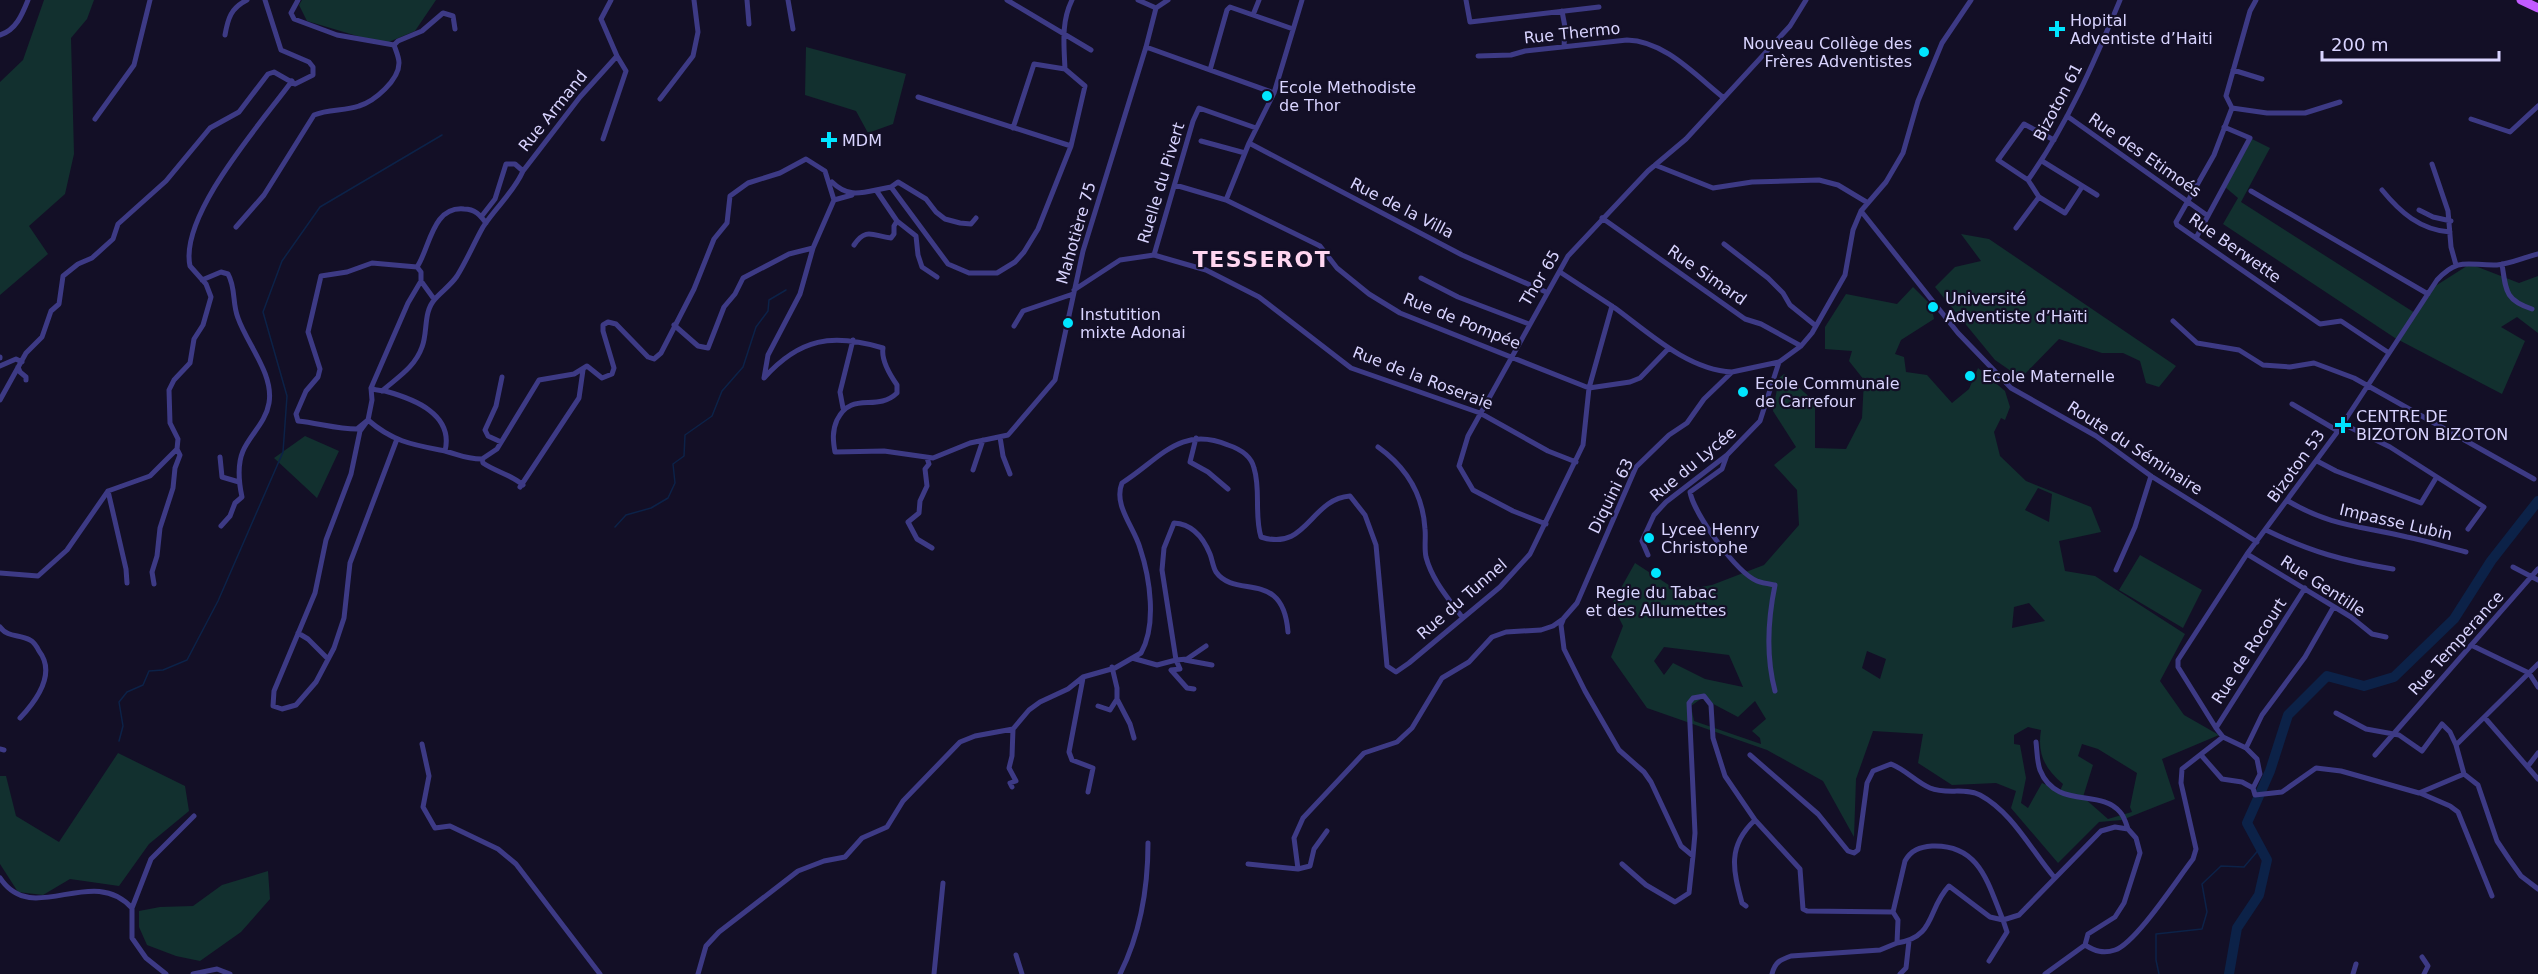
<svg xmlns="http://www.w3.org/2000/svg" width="2538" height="974" font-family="'DejaVu Sans',sans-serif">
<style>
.green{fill:#12302f;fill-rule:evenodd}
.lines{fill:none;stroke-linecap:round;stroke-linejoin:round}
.stream{stroke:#0c2248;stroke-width:1.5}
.river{stroke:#0c2248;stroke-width:10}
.street{stroke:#3d3a85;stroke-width:5}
.primary{stroke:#c25bff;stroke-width:9}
.poi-dot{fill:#00e5ff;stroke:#130f26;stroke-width:2}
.labels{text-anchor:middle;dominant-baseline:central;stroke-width:4.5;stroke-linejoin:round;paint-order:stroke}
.poi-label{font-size:16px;fill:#d9d4ff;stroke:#130f26;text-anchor:start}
.street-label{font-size:16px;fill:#d9d4ff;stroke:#130f26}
.district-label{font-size:22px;font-weight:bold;letter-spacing:1.5px;fill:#ffd6f0;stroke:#130f26}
</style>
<rect width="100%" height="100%" fill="#130f26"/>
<path class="green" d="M44,0H94L87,19L71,38L74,154L65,194L29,226L48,254L0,295V82L23,60Z
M302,0H436L415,31L384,44L307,21L299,5Z
M806,47L906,74L893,124L868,133L856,111L805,95Z
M2252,139L2270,148L2241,202L2415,313L2429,290L2470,264L2519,283L2538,276V333L2517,317L2501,327L2525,341L2502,394L2395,338L2223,224L2238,198L2225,187Z
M1961,234L1989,239L2176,366L2159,387L2146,383L2140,361L2123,353H2102L2059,339L2021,378L1995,360L1935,287L1955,267L1981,261Z
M1913,287L1931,305L1934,319L1901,340L1895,354L1904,357L1906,372L1927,375L1952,403L1969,389L1978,368L2005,391L2010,407L2005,420L2001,418L1994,432L2000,456L2026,481L2091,507L2101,532L2059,541L2065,571L2095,576L2185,634L2160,681L2184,715L2219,735L2162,759L2175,799L2122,820L2099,822L2058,863L2011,808L2016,791L1996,783L1952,785L1918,763L1923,734L1873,731L1856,779L1854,837L1823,781L1767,750L1647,708L1611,657L1623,626L1612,604L1635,563L1678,591L1712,585L1764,565L1799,525L1797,490L1774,465L1796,447L1773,411L1779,378L1784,374L1815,402V448L1846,449L1862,418L1864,380L1849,361L1852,351L1825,349V327L1846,294L1897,304ZM2038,488L2052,494L2049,522L2025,510ZM2029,603L2045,621L2012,628L2014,607ZM1664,647L1729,655L1743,687L1705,679L1673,663L1664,675L1654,661ZM1867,651L1886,659L1880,679L1862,668ZM1702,698L1738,717L1755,701L1766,719L1752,731L1760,738L1761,744L1694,721L1691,706ZM2028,727L2041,730C2037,754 2045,769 2063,784L2060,791L2042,783L2028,808L2021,803L2026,778L2020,745L2014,744V735ZM2082,744L2098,749L2137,773L2130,807L2132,812L2108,819L2083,797L2093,765L2078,756Z
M305,436L339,451L317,498L274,458Z
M2140,555L2202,590L2183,628L2119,590Z
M118,753L185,786L189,811L149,844L119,886L70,879L43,895L18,892L0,864V776H6L16,816L59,842Z
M268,871L270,899L241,932L200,961L176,956L147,945L139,927V911L160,907L193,906L222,885Z"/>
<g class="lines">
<path class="stream" d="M615,527L626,515L651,508L668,498L675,483L673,464L684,456L685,435L712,416L722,391L743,367L756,327L768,311L769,300L786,290
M119,741L123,726L119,702L127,692L143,685L149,671L163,670L187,660L218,601L283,452L287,396L263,312L282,261L320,207L442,135
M2159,974L2156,960V934L2202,929L2207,912L2202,884L2221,866L2244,867L2261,847"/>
<path class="river" d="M2229,974L2237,928L2259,895L2267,860L2247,823L2270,771L2288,715L2327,676L2364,686L2394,677L2454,619L2491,561L2538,501"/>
<path class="street" d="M298,0L291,13L294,19L337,35L394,45L398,41L422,31L443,13L453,16L455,29
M747,0L749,24
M788,0L793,29
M1007,0L1091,50
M1466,0L1470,22L1599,7
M2256,0L2250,11L2226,96L2232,108L2267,113H2305L2340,102
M1156,8L1168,0
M1562,11L1565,27L1564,47
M1253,15L1259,0
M0,35C16,30 22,15 28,0
M225,35C228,18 231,8 247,0
M1146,47L1274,93
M1478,56L1511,55L1525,51L1627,40C1665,41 1695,75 1724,98
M1065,69C1064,45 1061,22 1072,0
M1210,70L1227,10L1230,7L1293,29
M2233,70L2262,79
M918,97L1071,146
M660,99L693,56L698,32L694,0
M2232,108L2214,155L2176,222L2177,225L2320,324L2341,321L2389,353
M2067,116L2208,216
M95,119L134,65L150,0
M2471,119L2510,132L2538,106
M603,139L626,71L617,56
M2054,140L2024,124L1998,160L2028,180L2039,197L2065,213L2082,187
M1201,141L1245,153
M1249,143L1462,255L1546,292
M2042,161L2097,195
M2432,164L2448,211L2451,247L2456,265
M1655,165L1713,188L1752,182L1819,180L1838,185L1868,203
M2028,180C2067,125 2094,63 2120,0
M832,182C846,196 858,194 876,190L897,221
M1175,185L1226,200L1320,246L1337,268L1369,294L1400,313L1589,388L1630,382L1640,378L1669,348
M891,187L948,264L969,273H997L1015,262L1024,252L1038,229L1071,146L1085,86L1065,69L1034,64L1013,128
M876,190L891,187L898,182L926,199L936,212L945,219L960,223L971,224L976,218
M2382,190C2400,212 2420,230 2450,232
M2251,191L2428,294
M834,200L852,195
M1226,200L1249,143L1274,93L1302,0
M2419,210L2433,217L2451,221
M1861,211L1958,333L2011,388L2096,436L2151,476L2257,542
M481,217L495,199L506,164H515L523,171L580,97L617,56L601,19L611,0
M1602,218L1745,319L1761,324L1801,346
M236,227L264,195L314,115C328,109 345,111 359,106C375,101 399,80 399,63C399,57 396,51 394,45
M2016,228L2039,197
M2196,238L2250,138L2224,127
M1724,244L1768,278L1783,293L1790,305L1816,326
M854,245C866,227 873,236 891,238L894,234V226L897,221L916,236L918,255L922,267L937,277
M1154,255L1193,121L1199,108L1256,128
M2502,264C2506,291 2505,300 2532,309
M417,267L372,263L347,272L321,276L308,332L320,369L318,377L306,391L296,414L298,421C318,423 337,429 357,429L368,420C393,442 414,445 445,451C460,455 465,459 482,459L483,463C496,472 510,474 523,485
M417,267C430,248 432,206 464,209C475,209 480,215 486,223
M417,267L421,272V281
M1560,272C1578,284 1597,296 1615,308C1649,333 1688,370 1732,372
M1421,278L1458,297L1529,324
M202,280L221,272L228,274C236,288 232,303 238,318C247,344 274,374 269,403C266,422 250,435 243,451C237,465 239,483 242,497L235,503L230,516L221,526
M1074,290L1120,260L1154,255L1206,270L1259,297L1351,368L1480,413L1548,451L1576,462
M2173,321L2197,343L2239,350L2263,365L2290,367L2314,363L2354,378L2534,479
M674,325L698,346L708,348L724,307L735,294L743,278L789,254L813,248L800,294L768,355L764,378C800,338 832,333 883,348C881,360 890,375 897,385V393C876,413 852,390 837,420C832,431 833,441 835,452L884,451L933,458L970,443L1008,435L1055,380L1083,251L1146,47L1156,8L1138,0
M1014,326L1023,311L1073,294
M0,358V357
M0,366L16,359L22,362
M18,367L20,372L26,377V380
M371,388C376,391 380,390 385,391C414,399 454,414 445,451
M382,391C398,377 415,367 422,347C428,332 423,312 435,299C442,291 451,285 457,276C467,260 474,243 483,227C495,208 514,192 523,171
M0,400L26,353L42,337L51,311L59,304L63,276L78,264L92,258L113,239L118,224L166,181L210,128L239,112L268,74L274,72L295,84L313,75V67L309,62L281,50L265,0
M2292,404L2338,431
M843,408L840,392L853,340
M2343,424L2390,447L2484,507L2468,529
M1000,437L1003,456L1010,474
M1196,438L1190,462L1208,472L1228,489
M397,439L350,563L344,618L334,648L316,682L296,705L282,709L273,706L274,691L315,593L326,540L351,474L360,431L368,420L372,400L371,388L408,303L421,281L434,299
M501,442L488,436L485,430L496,406L502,377
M1378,447C1406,467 1423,495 1425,529C1426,538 1424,548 1426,557C1432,580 1448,598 1462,617
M1727,455L1722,469L1690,492C1694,514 1736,572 1757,581C1762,583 1769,584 1775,585C1768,619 1766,657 1775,691
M220,457L222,477L239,482
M927,458L929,464L925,469L927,486L920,501L919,513L908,522L917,539L932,548
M482,459L497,449L539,380L574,374L587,366L602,378L612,374L614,368L603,331V325L608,322L616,324L648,357L654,359L661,353L694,289L714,239L727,223L730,196L748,183L780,173L806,159L825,171L834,200L813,248
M2317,461L2336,471L2421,503L2436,478
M973,470L983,440
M520,487L579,398L583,370
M108,491L126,569L127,583
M2288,501C2330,526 2361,526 2407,537C2427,541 2446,547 2466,552
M1546,524L1513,511L1473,490L1459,466L1468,436L1568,256L1648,171L1686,139L1790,26L1806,0
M2266,530C2311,552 2344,561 2393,569
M2247,554L2351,617L2372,634L2386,637
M1648,555L1642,541L1654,515L1666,502L1727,455L1760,421L1779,362
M2513,567L2538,580
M2116,570L2135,527L2151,476
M0,573L38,576L67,550L108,491L150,476L177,449L178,439L170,423L169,390L174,380L190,363L194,339L203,325L211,297L206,284L190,266C179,215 262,122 292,81
M154,584L152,572L157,556L160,528L173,488L175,468L180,455L177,449
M1563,620L1561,625L1564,649L1585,691L1619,750L1644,772L1651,782L1681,846L1693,856L1689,893L1675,902L1646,885L1622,864
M0,627C8,638 19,634 30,640C34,642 37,647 39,651C57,674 36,701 20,718
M298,633L308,639L328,659
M2473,646L2529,673L2538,687
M1132,658L1157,665L1176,660L1162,570L1164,548L1174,523C1192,524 1203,537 1210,554C1212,559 1213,567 1216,572C1236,600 1283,568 1288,632
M1185,660L1212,665
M1112,667L1117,688V699L1130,724L1134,738
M1083,678L1069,752L1072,760L1093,768L1088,792
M1194,689L1187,688L1171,670L1180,669L1176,660L1187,659L1206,646
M1098,706L1110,710L1117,699
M2336,713L2366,729L2399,735L2422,751L2442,724L2450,732L2456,745
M2485,718L2538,779
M2216,728L2305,588
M2036,742C2037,750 2037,762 2040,770C2056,810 2100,788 2120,812C2124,816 2126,823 2128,829
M422,744L429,776L423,807L435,828L450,826L498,849L516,864L600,974
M2246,748L2223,737L2216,728L2178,667V660L2247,554L2338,431L2437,280C2459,256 2469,266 2497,265C2510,264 2525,257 2538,254
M0,749L4,750
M1750,755L1818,814L1848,851L1854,853L1858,850L1867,783L1873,771L1891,764C1906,770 1916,782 1930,788C1947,795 1964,787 1980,795C2012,812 2031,850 2054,877
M2201,755L2222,779L2242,782L2253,788L2260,774L2257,759L2246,748L2262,715L2305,657L2333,608
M2375,755L2538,569
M2528,766L2538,753
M2464,774L2456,745L2538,664
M2464,774L2478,785L2497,841L2509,859L2521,876L2538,889
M1012,787L1010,783L1016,781L1009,768L1012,756L1013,729
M2253,788L2255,795L2282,792L2316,768L2341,771L2419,793L2464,774
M2420,793L2450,806L2458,812L2492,896
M1693,856L1695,833L1689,703L1693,698L1704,696L1711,705L1713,738L1725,776L1755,820L1800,869L1803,909L1807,911L1893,912
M1248,864L1298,869L1310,866L1314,849L1327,831
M1298,869L1294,838L1303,818L1364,753L1397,742L1412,728L1442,678L1469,662L1492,637L1506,632L1541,630L1553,626L1563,619L1577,603L1636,467L1669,435L1687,423L1704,399L1732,372L1779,362L1801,346L1812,333L1845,275L1853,230L1861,211L1886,182L1903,153L1918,101L1942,43L1971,0
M0,878C33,928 91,863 132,908
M1746,906L1742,903C1733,870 1727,846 1755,820
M1897,943C1936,937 1927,909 1949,886L1990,917L2003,920L2007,932L1989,961
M1016,955L1022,974
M2422,957L2428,966L2424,974
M166,974L146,958L132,938V908L151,859L194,816
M193,974L217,969L230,974
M698,974L706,946L719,932L798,871L824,861L845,857L862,838L887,827L903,801L960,742L975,736L1013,729L1029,710L1040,702L1068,689L1083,677L1115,668L1141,653C1157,625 1150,578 1140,548C1134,527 1113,505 1122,483C1160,459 1180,425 1228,445C1240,449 1251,455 1254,468C1261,490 1254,515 1261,537C1307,552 1310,499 1350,496L1365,515L1376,545L1387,666L1396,672L1409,663L1500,587L1530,554L1583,445L1589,388L1612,306
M934,974L943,883
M1120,974C1140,934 1148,887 1148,843
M1772,974C1775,962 1780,960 1791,956L1880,950L1897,943L1898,920L1893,912L1905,861C1911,850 1920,847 1932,846C1980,844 1988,884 2003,920L2019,915L2101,831L2115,827L2128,829L2136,838L2140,853L2124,903L2115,917L2088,934L2085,945C2095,951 2103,954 2115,950C2136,943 2178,878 2193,859L2196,849L2181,783L2182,769L2223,737
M1900,974L1906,968L1909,941
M2045,974L2085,945
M2353,974L2356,964"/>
<path class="primary" d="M2521,0L2538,8"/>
</g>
<g class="poi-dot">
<path d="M2054 20h6v6h6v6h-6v6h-6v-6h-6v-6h6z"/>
<circle cx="1924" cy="52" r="6"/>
<circle cx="1267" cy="96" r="6"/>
<path d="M826 131h6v6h6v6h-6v6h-6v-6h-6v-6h6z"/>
<circle cx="1933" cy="307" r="6"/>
<circle cx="1068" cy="323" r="6"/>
<circle cx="1970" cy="376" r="6"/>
<circle cx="1743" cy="392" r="6"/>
<path d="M2340 416h6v6h6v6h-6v6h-6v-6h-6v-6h6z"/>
<circle cx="1649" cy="538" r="6"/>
<circle cx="1656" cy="573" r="6"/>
</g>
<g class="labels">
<g class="poi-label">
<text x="2070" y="20">Hopital<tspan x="2070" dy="18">Adventiste d’Haiti</tspan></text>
<text x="1912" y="43" text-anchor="end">Nouveau Collège des<tspan x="1912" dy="18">Frères Adventistes</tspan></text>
<text x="1279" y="87">Ecole Methodiste<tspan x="1279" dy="18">de Thor</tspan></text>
<text x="842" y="140">MDM</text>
<text x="1945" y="298">Université<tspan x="1945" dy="18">Adventiste d’Haïti</tspan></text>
<text x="1080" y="314">Instutition<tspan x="1080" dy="18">mixte Adonai</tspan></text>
<text x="1982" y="376">Ecole Maternelle</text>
<text x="1755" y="383">Ecole Communale<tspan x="1755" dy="18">de Carrefour</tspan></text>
<text x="2356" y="416">CENTRE DE<tspan x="2356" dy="18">BIZOTON BIZOTON</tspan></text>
<text x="1661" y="529">Lycee Henry<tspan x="1661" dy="18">Christophe</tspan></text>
<text x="1656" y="592" text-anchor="middle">Regie du Tabac<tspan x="1656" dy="18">et des Allumettes</tspan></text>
</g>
<g class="street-label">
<text transform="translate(1572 33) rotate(-6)">Rue Thermo</text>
<text transform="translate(2058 102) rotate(-62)">Bizoton 61</text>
<text transform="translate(553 111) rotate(-51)">Rue Armand</text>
<text transform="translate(2145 155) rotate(35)">Rue des Etimoés</text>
<text transform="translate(1161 183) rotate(-73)">Ruelle du Pivert</text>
<text transform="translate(1402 208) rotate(27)">Rue de la Villa</text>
<text transform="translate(1076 233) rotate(-74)">Mahotière 75</text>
<text transform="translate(2235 248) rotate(35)">Rue Berwette</text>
<text transform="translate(1707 275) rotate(35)">Rue Simard</text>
<text transform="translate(1540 278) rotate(-59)">Thor 65</text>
<text transform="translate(1462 321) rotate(22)">Rue de Pompée</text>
<text transform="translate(1423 378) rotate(21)">Rue de la Roseraie</text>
<text transform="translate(2135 448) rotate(33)">Route du Séminaire</text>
<text transform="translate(1693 464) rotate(-40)">Rue du Lycée</text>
<text transform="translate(2296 466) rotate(-54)">Bizoton 53</text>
<text transform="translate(1611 496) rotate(-64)">Diquini 63</text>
<text transform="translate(2396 522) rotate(13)">Impasse Lubin</text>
<text transform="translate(2323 586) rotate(33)">Rue Gentille</text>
<text transform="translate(1462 599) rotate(-41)">Rue du Tunnel</text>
<text transform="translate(2456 643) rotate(-48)">Rue Temperance</text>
<text transform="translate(2249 651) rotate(-57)">Rue de Rocourt</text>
</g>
<g class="district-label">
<text x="1262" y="259">TESSEROT</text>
</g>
</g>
<path d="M2322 51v9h177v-9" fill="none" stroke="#d9d4ff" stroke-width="3"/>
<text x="2331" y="51" font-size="18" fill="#d9d4ff" stroke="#130f26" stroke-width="4.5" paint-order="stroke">200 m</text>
</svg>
